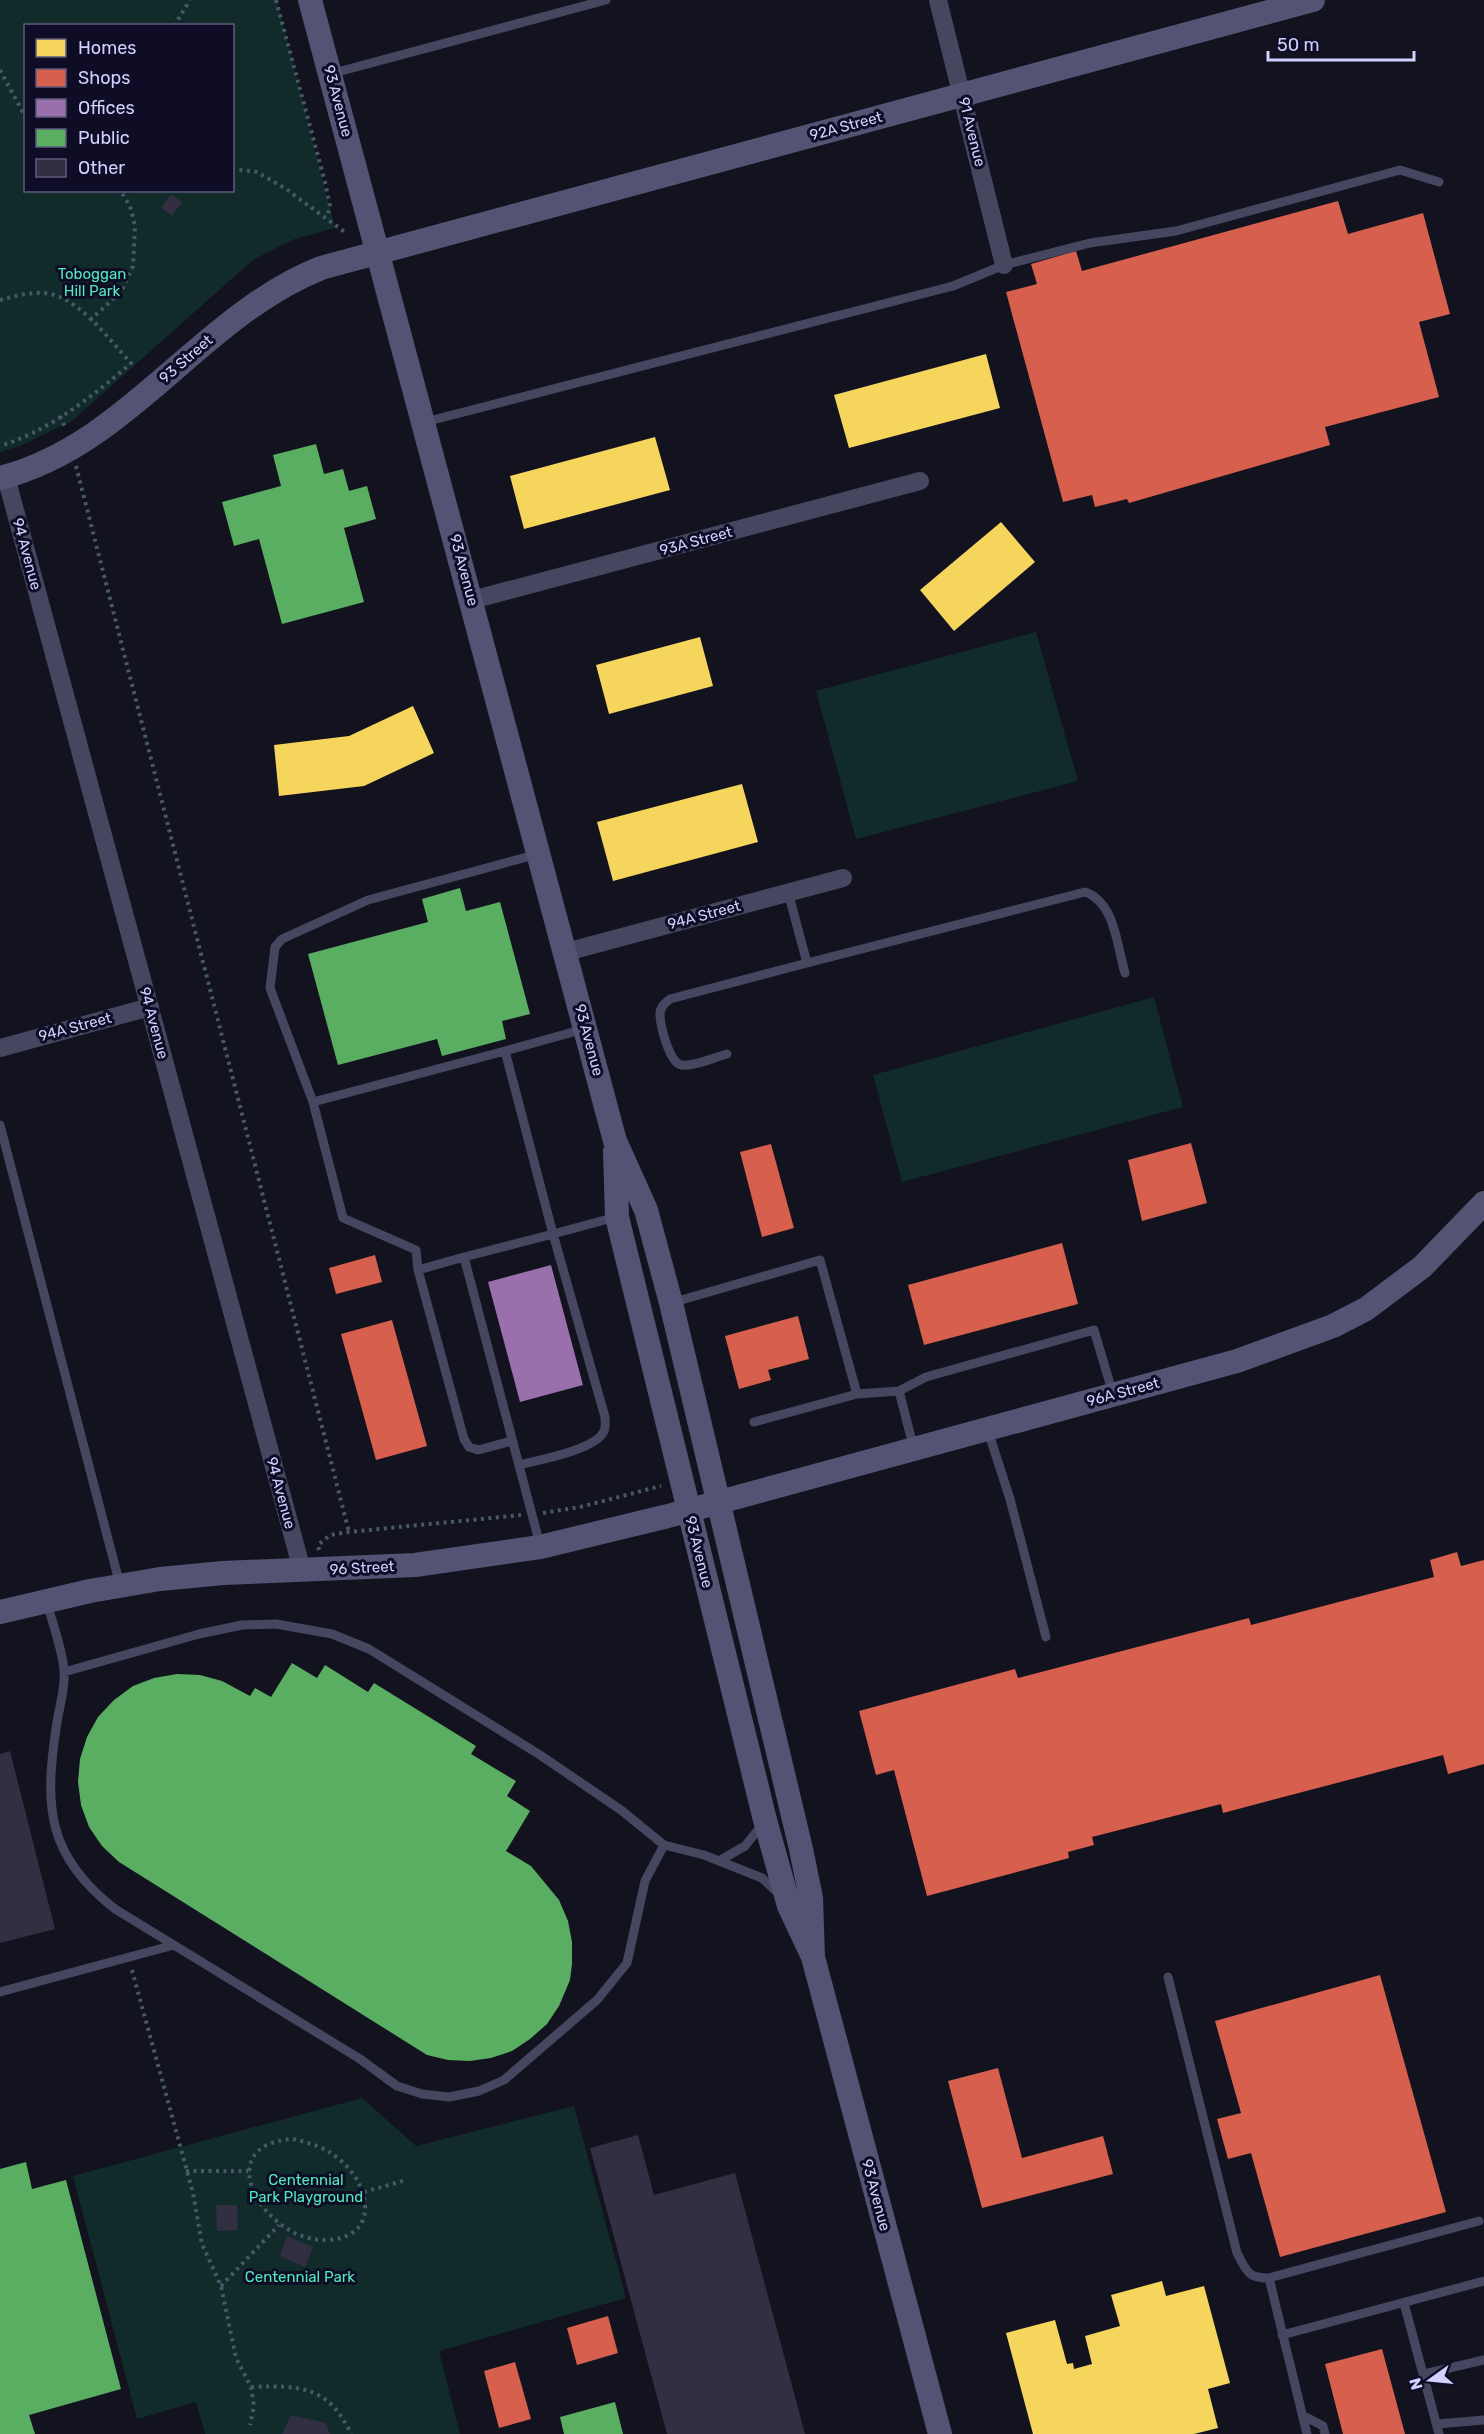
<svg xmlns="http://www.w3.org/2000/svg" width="1484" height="2434" font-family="Rubik,sans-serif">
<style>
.green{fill:#102b2a;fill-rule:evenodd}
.homes{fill:#f6d55c}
.shops{fill:#d6604d}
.offices{fill:#9970ab}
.public{fill:#5aae61}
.building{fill:#312f41}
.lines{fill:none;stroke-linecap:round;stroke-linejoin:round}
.path{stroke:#475968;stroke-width:4;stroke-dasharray:3 4.5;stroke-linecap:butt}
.lane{stroke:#464660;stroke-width:9}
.street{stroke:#464660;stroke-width:18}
.secondary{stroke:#545373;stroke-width:24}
.labels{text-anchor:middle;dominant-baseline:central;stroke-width:6;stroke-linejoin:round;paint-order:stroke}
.street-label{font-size:15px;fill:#d3d0ff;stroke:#0f0c25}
.park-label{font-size:15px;fill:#50eabc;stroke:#0f0c25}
</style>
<rect width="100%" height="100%" fill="#13121f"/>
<path class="green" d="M0,0H277L335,228L292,240L253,260L72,421L20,446L0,452ZM26,26H232V190H26Z
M1036,632L1078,781L856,839L816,691Z
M1154,997L1183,1107L902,1182L873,1075Z
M362,2098L416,2146L574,2106L626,2298L439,2351L460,2434H205L196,2402L137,2419L73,2176Z"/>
<path class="homes" d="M986,354L1000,408L849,448L834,395Z
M655,437L670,490L524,529L510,476Z
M1001,522L1035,562L954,631L920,590Z
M700,637L713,686L609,714L596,665Z
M413,706L434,753L364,786L279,796L274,745L349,736Z
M742,784L758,842L613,881L597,822Z
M1162,2281L1166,2296L1204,2286L1230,2383L1208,2389L1218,2428L1194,2434H1033L1006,2333L1055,2320L1067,2364L1073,2363L1074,2369L1092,2364L1085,2336L1120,2326L1111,2295Z"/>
<path class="shops" d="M1338,201L1348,234L1423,213L1450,314L1419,322L1439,397L1325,427L1330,445L1129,503L1127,499L1095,507L1092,495L1063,502L1006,292L1037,284L1031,264L1076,251L1082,271Z
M1191,1143L1207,1203L1142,1221L1128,1160Z
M771,1144L794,1228L762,1237L740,1152Z
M1062,1243L1078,1304L924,1345L908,1285Z
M375,1255L382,1282L336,1294L329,1268Z
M798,1316L809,1359L768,1370L771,1380L739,1389L725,1336Z
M392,1320L427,1446L376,1460L341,1334Z
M1457,1552L1461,1566L1484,1560V1764L1448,1774L1443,1755L1223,1813L1221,1804L1092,1837L1094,1845L1068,1852L1069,1858L927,1896L894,1770L876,1775L859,1711L1015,1669L1018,1678L1249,1618L1251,1625L1434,1577L1430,1560Z
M1380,1975L1446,2212L1280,2257L1251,2153L1228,2159L1217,2119L1241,2113L1215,2021Z
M998,2068L1022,2158L1103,2136L1113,2174L982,2208L948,2081Z
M608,2316L618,2353L577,2365L567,2328Z
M1382,2349L1405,2434H1343L1325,2364Z
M515,2362L531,2419L499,2428L484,2371Z"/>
<path class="offices" d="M551,1265L583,1385L520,1402L488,1282Z"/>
<path class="public" d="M316,444L324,474L343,469L349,491L367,486L376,519L344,528L364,602L282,624L259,539L234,546L222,502L281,486L273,455Z
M460,888L466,911L500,902L530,1014L502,1021L506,1039L442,1056L437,1039L338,1065L308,954L428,922L422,899Z
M292,1663L317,1678L325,1665L368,1692L374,1683L476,1746L471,1754L516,1781L507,1796L530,1811L506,1851L531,1866L559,1900L568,1921L572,1942V1964L570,1980L559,2006L547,2024L530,2039L512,2051L491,2058L470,2061L448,2060L427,2055L119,1862L102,1846L89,1827L81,1805L78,1782L80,1759L87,1737L98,1717L114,1700L133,1686L154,1678L177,1674L200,1675L222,1681L250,1696L255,1688L271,1697Z
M26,2162L32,2189L66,2180L121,2389L29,2415L35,2434H0V2169Z
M615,2402L623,2434H564L560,2417Z"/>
<path class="building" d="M171,194L182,202L172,216L161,208Z
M10,1751L55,1929L0,1943V1754Z
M638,2135L654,2195L735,2173L805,2434H667L590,2148Z
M216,2205H237L238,2230L217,2231Z
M287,2236L313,2247L305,2267L280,2256Z
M291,2415L326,2423L330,2434H282Z"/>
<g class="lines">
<path class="path" d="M276,0L325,182L330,206L327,218
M174,26L190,0
M0,70L26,118
M232,169L257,172L286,189L346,233
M0,300C12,297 25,293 37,293C75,290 107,338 131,363C95,395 47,432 0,446
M90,320L121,292L133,266L135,226L130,206L120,190
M60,416L65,427
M76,466L349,1532
M543,1513L580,1507L661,1486
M319,1550L318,1545L330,1535L349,1532L521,1515
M132,1970L193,2193L202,2244L221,2286L236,2358L251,2387L254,2406L250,2425
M293,2139C310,2143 325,2147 339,2159C371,2185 381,2238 326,2240C264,2242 207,2144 293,2139Z
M186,2171H248
M364,2192L406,2180
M221,2286L279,2225
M251,2387C299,2385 329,2386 351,2434"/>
<path class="lane" d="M330,74L606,0
M425,422L953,286L1004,265L1090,243L1176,231L1400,170L1439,182
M788,892L807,963L1085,892C1115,902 1117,946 1125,973
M505,1051L313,1102L270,988L275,947L282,939L368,900L538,854
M727,1054C715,1057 694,1067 681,1065C669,1062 660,1025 660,1014C660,1007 665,1003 670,999L807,963
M313,1102L343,1218L416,1250L418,1270L464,1257
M0,1125L120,1585
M418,1270L464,1439L469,1447L478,1450L512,1441
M671,1303L820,1260L857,1394L754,1422
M899,1391L914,1449
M857,1394L899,1391L926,1377L1094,1330L1113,1394
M988,1431L1010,1499L1046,1637
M519,1465C538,1460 596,1450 604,1431C606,1427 605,1421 605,1417L553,1234L616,1217
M540,1545L464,1257L553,1234L505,1051L584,1029
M47,1603C53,1625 62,1648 64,1670C66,1688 58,1711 56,1729C44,1808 48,1857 115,1909L360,2059L397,2086L422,2094L449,2097L479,2091L504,2080L597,2000L627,1963L645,1881L664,1845
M64,1672L199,1634L242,1625L276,1624L332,1634L369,1649L540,1755L621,1810L664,1845L704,1855L762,1878L778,1893
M719,1861L745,1846L762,1825
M1168,1977L1237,2253C1247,2271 1247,2278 1269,2278
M0,1992L174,1945
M1404,2303L1439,2434
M1282,2335L1484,2281
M1424,2374L1484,2360
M1302,2415L1323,2426L1325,2434
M1437,2424L1484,2420
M1307,2434L1269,2278L1479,2221"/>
<path class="street" d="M938,0L1004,265
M6,477L302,1570
M472,600L920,481
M566,952L843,878
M0,1048L150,1007"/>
<path class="secondary" d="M310,0L615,1141L646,1210L671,1303L801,1849L811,1898L813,1957
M0,478C129,445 199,317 321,268L1313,0
M615,1152L617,1217L765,1820L789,1906L813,1957L940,2434
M0,1612L90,1591L160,1579L223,1573L415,1565L540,1547L668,1516L1237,1361L1333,1326L1366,1309L1422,1267L1484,1203"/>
</g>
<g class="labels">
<g class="street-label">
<text transform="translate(338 101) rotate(75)">93 Avenue</text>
<text transform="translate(846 126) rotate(-15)">92A Street</text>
<text transform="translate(972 132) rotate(76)">91 Avenue</text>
<text transform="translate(186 359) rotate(-41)">93 Street</text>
<text transform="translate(696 541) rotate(-15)">93A Street</text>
<text transform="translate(27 554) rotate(75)">94 Avenue</text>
<text transform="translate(464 570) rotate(75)">93 Avenue</text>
<text transform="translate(704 915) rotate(-15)">94A Street</text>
<text transform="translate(154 1023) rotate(75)">94 Avenue</text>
<text transform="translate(75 1027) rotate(-15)">94A Street</text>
<text transform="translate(589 1040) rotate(75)">93 Avenue</text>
<text transform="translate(1123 1392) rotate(-15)">96A Street</text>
<text transform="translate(281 1493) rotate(75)">94 Avenue</text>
<text transform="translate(699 1552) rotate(76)">93 Avenue</text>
<text transform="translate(362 1568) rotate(-3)">96 Street</text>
<text transform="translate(876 2195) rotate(75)">93 Avenue</text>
</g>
<g class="park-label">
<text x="92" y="274">Toboggan<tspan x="92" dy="17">Hill Park</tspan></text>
<text x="306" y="2180">Centennial<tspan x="306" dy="17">Park Playground</tspan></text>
<text x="300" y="2277">Centennial Park</text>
</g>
</g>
<rect x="24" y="24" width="210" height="168" fill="#0f0c25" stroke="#5d5a7c" stroke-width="1.5"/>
<rect x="36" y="39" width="30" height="18" fill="#f6d55c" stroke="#5d5a7c" stroke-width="1.5"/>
<text x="78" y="54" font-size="18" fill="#d3d0ff">Homes</text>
<rect x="36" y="69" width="30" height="18" fill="#d6604d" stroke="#5d5a7c" stroke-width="1.5"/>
<text x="78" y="84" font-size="18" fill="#d3d0ff">Shops</text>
<rect x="36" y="99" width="30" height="18" fill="#9970ab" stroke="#5d5a7c" stroke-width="1.5"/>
<text x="78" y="114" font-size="18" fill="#d3d0ff">Offices</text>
<rect x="36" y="129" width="30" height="18" fill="#5aae61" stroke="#5d5a7c" stroke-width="1.5"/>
<text x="78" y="144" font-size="18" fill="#d3d0ff">Public</text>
<rect x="36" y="159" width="30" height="18" fill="#312f41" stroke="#5d5a7c" stroke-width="1.5"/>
<text x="78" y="174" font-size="18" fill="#d3d0ff">Other</text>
<g transform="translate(1430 2380) rotate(255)" stroke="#0f0c25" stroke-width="4.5" paint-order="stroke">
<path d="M0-4.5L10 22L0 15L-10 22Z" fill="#d3d0ff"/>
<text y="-9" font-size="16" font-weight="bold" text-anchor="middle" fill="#d3d0ff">N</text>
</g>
<path d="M1268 51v9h146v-9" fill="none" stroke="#d3d0ff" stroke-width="3"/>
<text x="1277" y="51" font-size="18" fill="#d3d0ff" stroke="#0f0c25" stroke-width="4.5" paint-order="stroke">50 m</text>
</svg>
